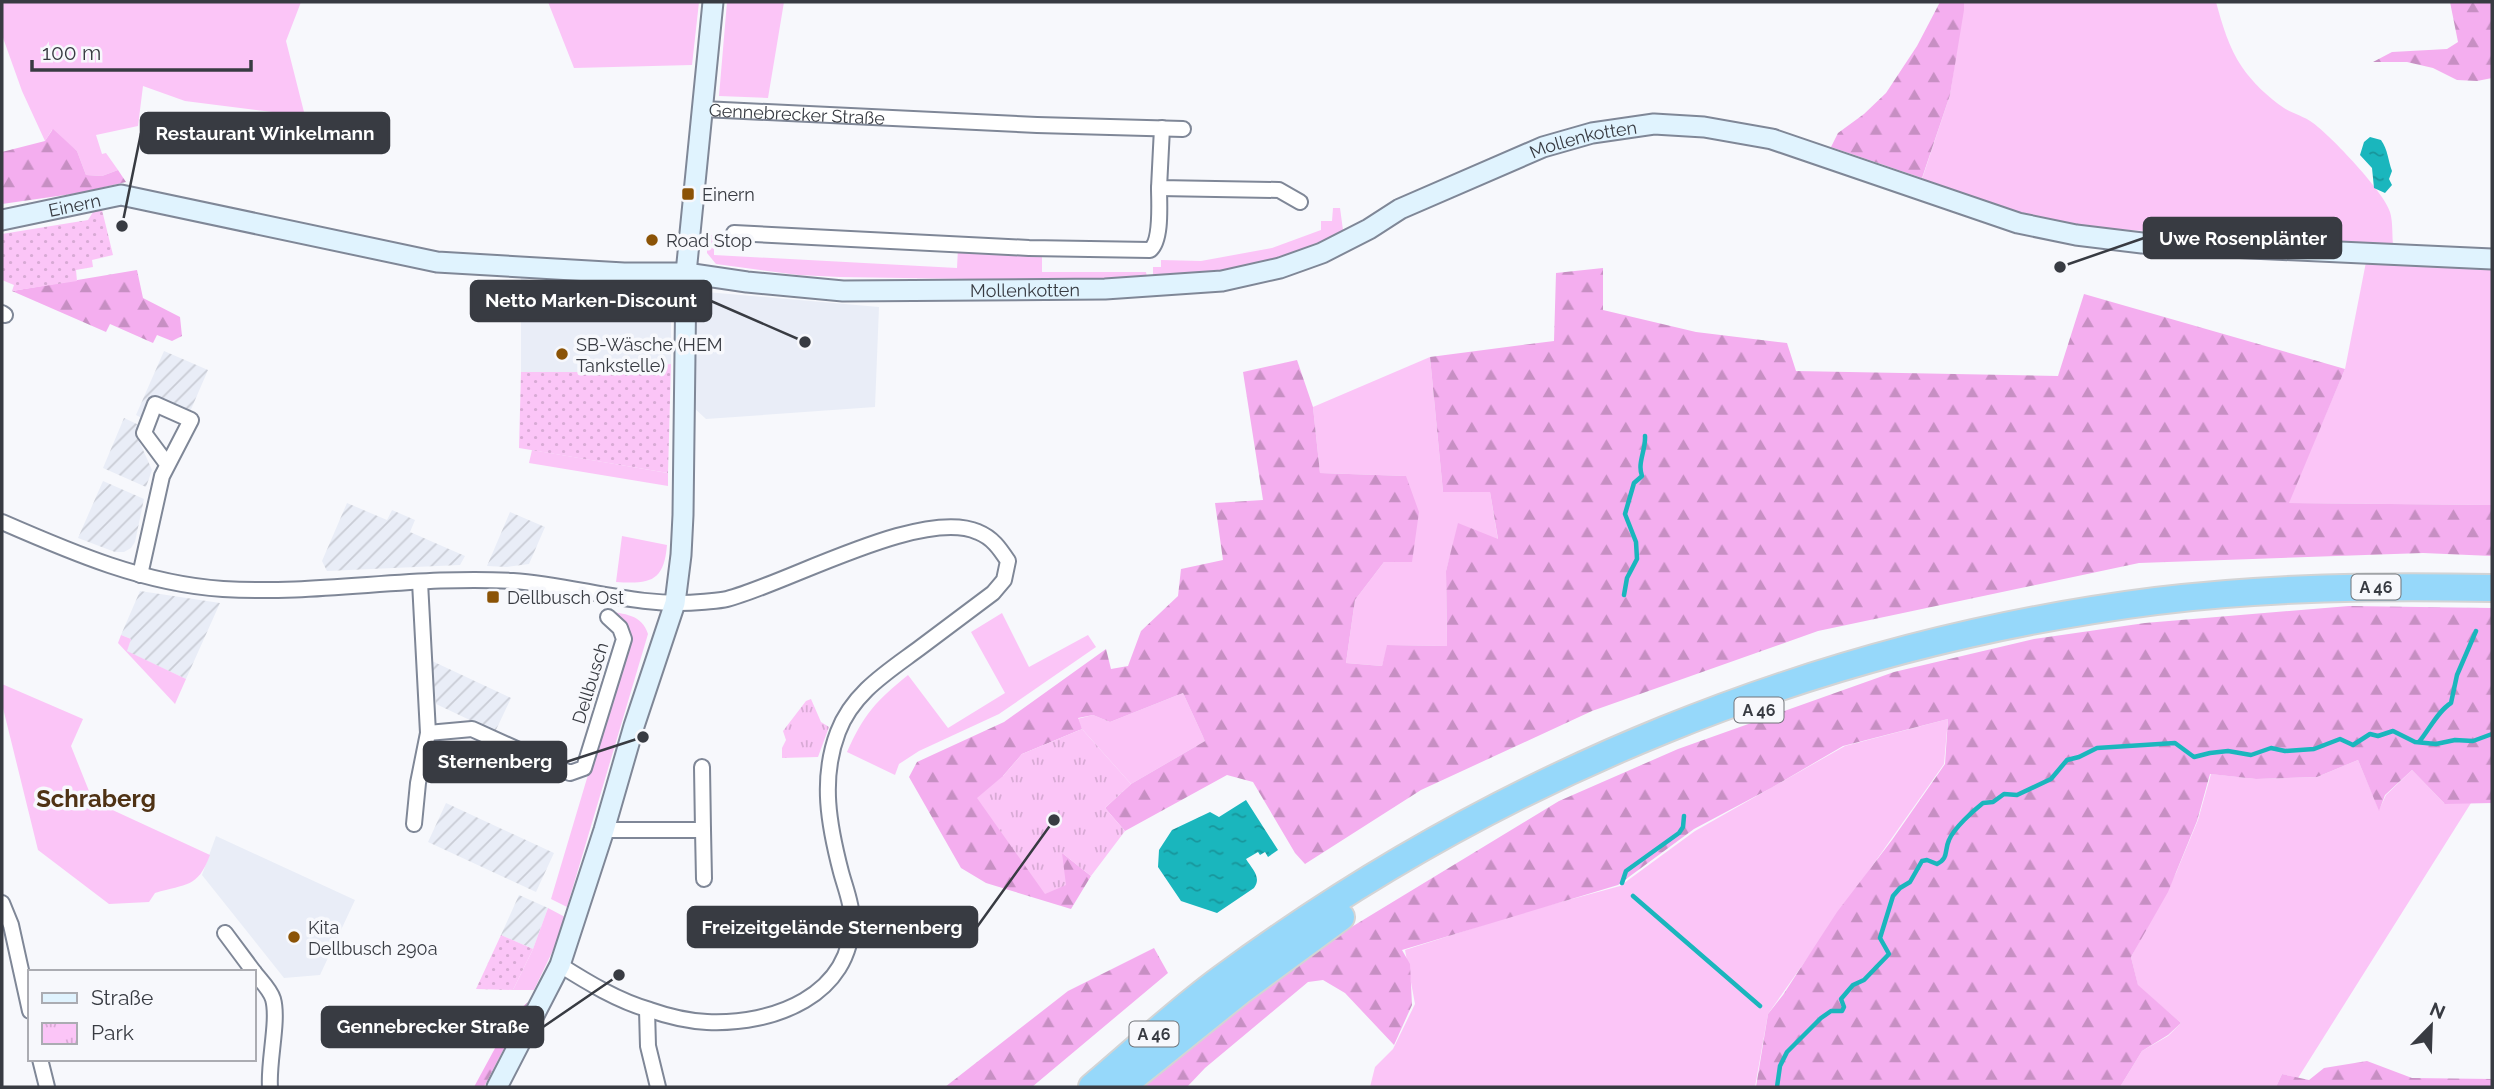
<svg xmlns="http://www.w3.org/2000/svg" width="2494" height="1089" font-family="Raleway,sans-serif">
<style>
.built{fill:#e9edf7}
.industrial{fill:url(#industrial-furrows)}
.grass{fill:#fbc5f7}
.forest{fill:url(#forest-firs)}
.park{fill:url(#park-tufts)}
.garden{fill:url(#garden-dots)}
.water{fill:url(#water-ripples)}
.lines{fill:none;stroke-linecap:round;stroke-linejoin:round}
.stream{stroke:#1ab6bd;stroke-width:4.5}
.street-casing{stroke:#7f8797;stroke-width:18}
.secondary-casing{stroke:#7f8797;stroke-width:23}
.highway-casing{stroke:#d3d4d5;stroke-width:30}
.street{stroke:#fff;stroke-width:14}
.secondary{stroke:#e0f3fe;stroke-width:19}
.highway{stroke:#96d8fa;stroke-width:26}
.poi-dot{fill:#8b5306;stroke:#f7f8fc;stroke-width:2.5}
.labels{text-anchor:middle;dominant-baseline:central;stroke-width:7;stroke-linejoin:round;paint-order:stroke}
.shield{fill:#f7f8fc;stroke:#71747a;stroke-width:2}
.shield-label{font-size:16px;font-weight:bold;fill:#383b42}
.street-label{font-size:18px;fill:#383b42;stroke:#f7f8fc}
.poi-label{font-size:18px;fill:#383b42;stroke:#f7f8fc;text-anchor:start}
.district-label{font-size:24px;font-weight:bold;fill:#4f3214;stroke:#f7f8fc}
.leader{fill:none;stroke:#383b42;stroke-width:2.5}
.callout-dot{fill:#383b42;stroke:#f7f8fc;stroke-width:2.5}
.callout{fill:#383b42;stroke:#383b42;stroke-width:2.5}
.callout-label{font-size:19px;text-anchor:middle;font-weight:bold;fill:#fff}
</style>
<defs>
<pattern id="industrial-furrows" width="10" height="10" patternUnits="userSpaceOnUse" patternTransform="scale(1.75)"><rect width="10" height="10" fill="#e9edf7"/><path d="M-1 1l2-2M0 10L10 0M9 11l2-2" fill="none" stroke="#c9ccd5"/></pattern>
<pattern id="forest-firs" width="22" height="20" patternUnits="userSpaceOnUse" patternTransform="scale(1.75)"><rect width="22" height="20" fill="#f4aeef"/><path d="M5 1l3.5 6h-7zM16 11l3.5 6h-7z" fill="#c78fc3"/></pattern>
<pattern id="park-tufts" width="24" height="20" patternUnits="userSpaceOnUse" patternTransform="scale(1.75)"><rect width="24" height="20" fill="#fbc5f7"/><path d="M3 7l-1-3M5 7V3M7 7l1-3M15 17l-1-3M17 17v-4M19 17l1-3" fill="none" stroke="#d8aad5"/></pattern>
<pattern id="garden-dots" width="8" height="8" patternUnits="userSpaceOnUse" patternTransform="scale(1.75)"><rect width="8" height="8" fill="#fbc5f7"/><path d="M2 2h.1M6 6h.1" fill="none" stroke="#d8aad5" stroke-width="1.8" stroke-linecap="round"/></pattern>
<pattern id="water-ripples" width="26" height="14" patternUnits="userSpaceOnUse" patternTransform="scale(1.75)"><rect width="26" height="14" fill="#1ab6bd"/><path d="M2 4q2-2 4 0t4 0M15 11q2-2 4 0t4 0" fill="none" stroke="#18959b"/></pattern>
</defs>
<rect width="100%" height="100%" fill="#f7f8fc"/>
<path class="built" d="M521,278L537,282L671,290V364L594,372H521Z
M706,292L879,307L875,407L706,419L693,407L696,301Z
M216,836L355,900L320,975L284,978L202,875Z"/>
<path class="industrial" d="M164,351L208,370L189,414L151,398L142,418L136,415Z
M124,418L139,425L136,434L152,470L146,487L103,468Z
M103,481L144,499L135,542L131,548L124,552H115L78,538Z
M347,503L387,520L392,510L415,520L410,532L465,556L460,565L327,571L322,561Z
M510,512L545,527L529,564L507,567L487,566Z
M140,591L220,603L186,679L126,651L131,639L121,635Z
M432,661L511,698L495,732L436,704Z
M446,803L554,853L536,892L428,842Z
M519,895L548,908L533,949L501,935Z"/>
<path class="grass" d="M2,2H301L286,41L305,116L185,101L143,86L138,126L96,135L102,154L106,153L118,170L102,176L86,175L77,151L52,130L45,141L22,91L2,35Z
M548,2H699L692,65L574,68Z
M727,2H784L768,98L719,96Z
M1964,2H2216C2222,24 2229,48 2242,67C2252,82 2269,98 2284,108C2293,114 2304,116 2313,123C2331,136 2385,193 2390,212C2393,222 2392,234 2393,245L2350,244L2067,226L2016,212L1922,179L1950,95Z
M1333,208H1340L1343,230C1334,236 1324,242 1314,246C1269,266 1202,275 1153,277V267H1161V260L1201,261L1272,248L1321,230V221H1332Z
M707,235H714V255L957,268L958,248L1042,252V272H1146L1147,277L1033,280L840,277L798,275L716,264L707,253Z
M2367,257L2492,266V505L2288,503L2345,369Z
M1430,357L1443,492H1490L1498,540L1459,524L1446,571L1447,646L1388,645L1382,666L1346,663L1355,600L1384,562L1406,476L1320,473L1313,407Z
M532,450L668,473V486L529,463Z
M622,536L667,545C664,582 650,584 616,582Z
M606,611C624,614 642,614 648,634L567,907L551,899L627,644C626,627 623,617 606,611Z
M1002,613L1029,667L1088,635L1096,647L999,714L919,751L899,764L895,775L847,752C864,714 876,701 908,675L948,728L1005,693L971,632Z
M121,635L131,639L127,651L186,679L175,704L118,643Z
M2,684L83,719L71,746L93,801L210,855C197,889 187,883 155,893L149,902L109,904L38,850L2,704Z
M1183,693L1205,741L1131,784L1082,729L1077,719L1093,715L1110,722Z
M1948,719L1944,764L1768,1014L1755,1087H1370L1375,1067L1393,1049L1415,1004L1405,950L1524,912L1620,886L1695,831L1845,746Z
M2358,760L2379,810L2386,795L2412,770L2444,803H2471L2298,1078L2282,1074L2276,1087H2120L2142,1051L2168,1036L2181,1023L2138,986L2131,957L2176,873L2198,820L2211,774L2256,779L2317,777Z
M548,908L565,917L555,946L534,990H513L533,949Z"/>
<path class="forest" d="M1940,2H1964V10L1950,95L1922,178L1831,147L1838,133L1864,114L1886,93L1917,46Z
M2450,2H2492V78L2477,81L2457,80L2433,68L2407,62H2373L2392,52L2447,49L2458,42Z
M53,129L77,151L86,175L102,176L118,170L126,182L79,193L2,204V152L45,141Z
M1603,268V310L1696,332L1787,343L1796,371L2058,376L2084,294L2345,369L2289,503L2492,505V556L2423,553L2139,563L1818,631L1592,711L1421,790L1305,864L1295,853L1253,782L1227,775L1125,831L1105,808L1131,784L1205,741L1183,693L1110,722L1093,715L1078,718L1082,729L1022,754L1003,776L1061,852L1091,876L1071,909L986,883L961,868L909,777L917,762L1004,722L1106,649L1111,669L1128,666L1141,631L1178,596L1181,569L1223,560L1215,503L1263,500L1243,372L1297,360L1313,407L1320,473L1406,476L1419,512L1412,562H1384L1355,600L1346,663L1382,666L1387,645L1447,646L1446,571L1458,523L1498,539L1490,492H1443L1430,357L1554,341L1556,273Z
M137,270L143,298L180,317L182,336L172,341L157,335L153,343L110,324L106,332L12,291Z
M2349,606L2492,608V803L2445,804L2412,770L2385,795L2379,811L2358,760L2317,777L2256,779L2210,774L2197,821L2168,892L2131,957L2138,985L2181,1023L2168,1035L2142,1051L2120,1087H1756L1768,1014L1783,995L1837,912L1892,840L1945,764L1948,719L1843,746L1771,788L1694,829L1618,885L1402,950L1410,964L1412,1005L1394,1045L1345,993L1323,980L1308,982L1205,1068L1187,1087H1134L1284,968L1559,801L1678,749L1894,672L2034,639L2145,623Z
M1154,948L1168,973L1032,1087H945L1068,991Z
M528,1002L484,1087H474L513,1015Z
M2367,1061L2412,1078L2492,1079V1087H2276L2282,1074L2309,1080L2324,1068Z"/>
<path class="park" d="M811,699L821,722L829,727L818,757L782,758V748L786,740L783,731L806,701Z
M1082,729L1131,784L1105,808L1125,831L1091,876L1062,853L1066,885L1045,894L977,798L1003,776L1022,754Z"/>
<path class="garden" d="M102,210L113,255L92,260L93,267L76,270L77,281L12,291L14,285L2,280V234L88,220L93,212Z
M671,364L668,473L519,448L521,372H594Z
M501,935L533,949L513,990L476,989Z"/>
<path class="water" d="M2370,137L2381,140C2388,150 2388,160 2392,171L2389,179L2392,185L2385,193L2374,188L2372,168L2360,155L2364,142Z
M1246,800L1278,850L1268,857L1265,852L1260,855L1258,852L1246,859C1252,869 1262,877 1254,888L1217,913L1181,901L1158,867L1159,850L1172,830L1210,812L1219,817Z"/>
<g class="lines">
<path class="stream" d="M1624,595L1627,578L1637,559L1636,542L1625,514L1634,483L1642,476C1637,463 1646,450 1645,436
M2419,742C2429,730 2438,711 2451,703L2457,675L2476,631
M1622,883L1626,871L1679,833L1683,827L1684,816
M1633,896L1760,1006
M1777,1087L1780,1066L1787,1052L1821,1018L1831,1011H1842L1844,1007L1841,999L1853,985L1864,980L1889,954L1880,938L1893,896L1900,888L1910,882L1922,861L1927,860L1937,864C1949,858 1944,851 1949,840C1954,828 1973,811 1983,803L1993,802L2004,794L2017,795L2051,779L2067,760L2079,757L2097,748L2175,743L2194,757L2210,753L2228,751L2251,755L2271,748L2285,751L2314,749L2340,739L2353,745L2370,734L2378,736L2393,731L2415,742L2436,744L2455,740L2473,741L2492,734"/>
<g class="street-casing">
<g id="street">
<path id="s1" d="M703,109L1037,125L1183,129"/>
<path d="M1162,128L1159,188L1279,190L1300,202"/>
<path d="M734,233L1029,248L1150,250C1162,241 1159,203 1159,188"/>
<path d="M2,313L5,315"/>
<path d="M2,522C73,553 145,584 223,589C319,595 416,575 513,581C576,585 637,608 701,602C710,601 719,601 727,599C786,584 922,507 978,532C993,538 1000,549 1008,561L1004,580L993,593C969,611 945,629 921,647C889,671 853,692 838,732C820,779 829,826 841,872C845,887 852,904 852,919C852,996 773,1025 707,1022C688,1021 667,1016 650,1010C618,1001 587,982 560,965"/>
<path d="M140,575L162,476L191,420L155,404L144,433L167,464"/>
<path d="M428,733L472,729L570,773L584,768L624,639L620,628L608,617"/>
<path d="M414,824L418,783L428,733L420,582"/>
<path d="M604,830H703L702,767"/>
<path d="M703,830L704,879"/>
<path d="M2,903L11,925L30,1011"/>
<path d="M225,933L254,972"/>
<path d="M254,972C260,980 270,989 273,999C279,1020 268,1062 270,1087"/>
<path d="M647,1010L648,1046L658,1087"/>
<path d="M40,1059L47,1087"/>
</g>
</g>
<g class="secondary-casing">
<g id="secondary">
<path id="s2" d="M2,220L121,195L437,262L624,273H686L747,282L843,291L1105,289L1222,281L1280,268L1322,253L1369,229L1400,209L1543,147L1592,133L1654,124L1704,127L1772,139L2018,223L2076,235L2142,243L2492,259"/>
<path d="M497,1087L560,965L604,830L634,726L675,603L681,555L683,515L686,273L713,2"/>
</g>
</g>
<g class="highway-casing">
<path id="highway" d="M1092,1087C1135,1051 1176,1012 1221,979C1496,776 1816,644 2156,601C2268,587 2380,586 2492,588
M1121,1087L1239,992L1341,917"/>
</g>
<use href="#street" class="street"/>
<use href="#secondary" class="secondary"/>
<use href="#highway" class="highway"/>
</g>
<g class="poi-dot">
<rect x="681" y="187" width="14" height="14" rx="3.5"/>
<circle cx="652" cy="240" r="7"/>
<circle cx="562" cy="354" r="7"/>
<rect x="486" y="590" width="14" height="14" rx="3.5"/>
<circle cx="294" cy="937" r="7"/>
</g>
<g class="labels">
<g class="shield">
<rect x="2351.5" y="574.5" width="49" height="25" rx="5"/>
<rect x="1734.5" y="697.5" width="49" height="25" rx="5"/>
<rect x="1129.5" y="1021.5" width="49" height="25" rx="5"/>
</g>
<g class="shield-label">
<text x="2376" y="587">A 46</text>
<text x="1759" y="710">A 46</text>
<text x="1154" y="1034">A 46</text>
</g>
<g class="street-label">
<text stroke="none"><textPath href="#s1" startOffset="94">Gennebrecker Straße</textPath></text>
<text stroke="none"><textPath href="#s2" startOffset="1622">Mollenkotten</textPath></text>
<text stroke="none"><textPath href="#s2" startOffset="74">Einern</textPath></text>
<text stroke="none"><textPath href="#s2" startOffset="1034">Mollenkotten</textPath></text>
<text transform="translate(590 683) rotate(-73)">Dellbusch</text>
</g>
<g class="poi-label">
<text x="702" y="194">Einern</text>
<text x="666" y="240">Road Stop</text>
<text x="576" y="344">SB-Wäsche (HEM<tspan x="576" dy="21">Tankstelle)</tspan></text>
<text x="507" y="597">Dellbusch Ost</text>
<text x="308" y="927">Kita<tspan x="308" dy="21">Dellbusch 290a</tspan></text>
</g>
<g class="district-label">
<text x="96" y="798">Schraberg</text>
</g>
</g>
<path class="leader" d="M122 226L141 133M2060 267L2144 238M805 342L711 301M643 737L566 762M1054 820L977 927M619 975L543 1027"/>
<g class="callout-dot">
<circle cx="122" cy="226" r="7"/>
<circle cx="2060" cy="267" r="7"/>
<circle cx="805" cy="342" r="7"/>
<circle cx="643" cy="737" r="7"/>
<circle cx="1054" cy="820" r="7"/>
<circle cx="619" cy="975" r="7"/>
</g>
<g class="callout">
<rect x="141" y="113" width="248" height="40" rx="7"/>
<rect x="2144" y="218" width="197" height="40" rx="7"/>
<rect x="471" y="281" width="240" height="40" rx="7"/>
<rect x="424" y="742" width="142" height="40" rx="7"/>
<rect x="688" y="907" width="289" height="40" rx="7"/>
<rect x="322" y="1007" width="221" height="40" rx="7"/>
</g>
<g class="callout-label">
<text x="265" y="140">Restaurant Winkelmann</text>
<text x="2243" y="245">Uwe Rosenplänter</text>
<text x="591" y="307">Netto Marken-Discount</text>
<text x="495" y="768">Sternenberg</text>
<text x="832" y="934">Freizeitgelände Sternenberg</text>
<text x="433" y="1033">Gennebrecker Straße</text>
</g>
<rect width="2494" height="1089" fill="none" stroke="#383b42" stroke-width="7"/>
<rect x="28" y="970" width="228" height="91" fill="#f7f8fc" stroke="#abacb2" stroke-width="2"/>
<rect x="42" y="993" width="35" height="10" fill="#e0f3fe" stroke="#abacb2" stroke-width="2"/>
<text x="91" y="1005" font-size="21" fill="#383b42">Straße</text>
<rect x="42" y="1023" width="35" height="21" fill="url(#park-tufts)" stroke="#abacb2" stroke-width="2"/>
<text x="91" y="1040" font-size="21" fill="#383b42">Park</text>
<g transform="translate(2431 1026) rotate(23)" stroke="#f7f8fc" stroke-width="5" paint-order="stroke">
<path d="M0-5L12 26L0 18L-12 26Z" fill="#383b42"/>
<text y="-10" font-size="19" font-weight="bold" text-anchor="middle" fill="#383b42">N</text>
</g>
<path d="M32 60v10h219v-10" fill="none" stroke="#383b42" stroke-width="3.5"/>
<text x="42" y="60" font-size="21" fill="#383b42" stroke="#f7f8fc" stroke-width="5" paint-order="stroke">100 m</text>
</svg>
